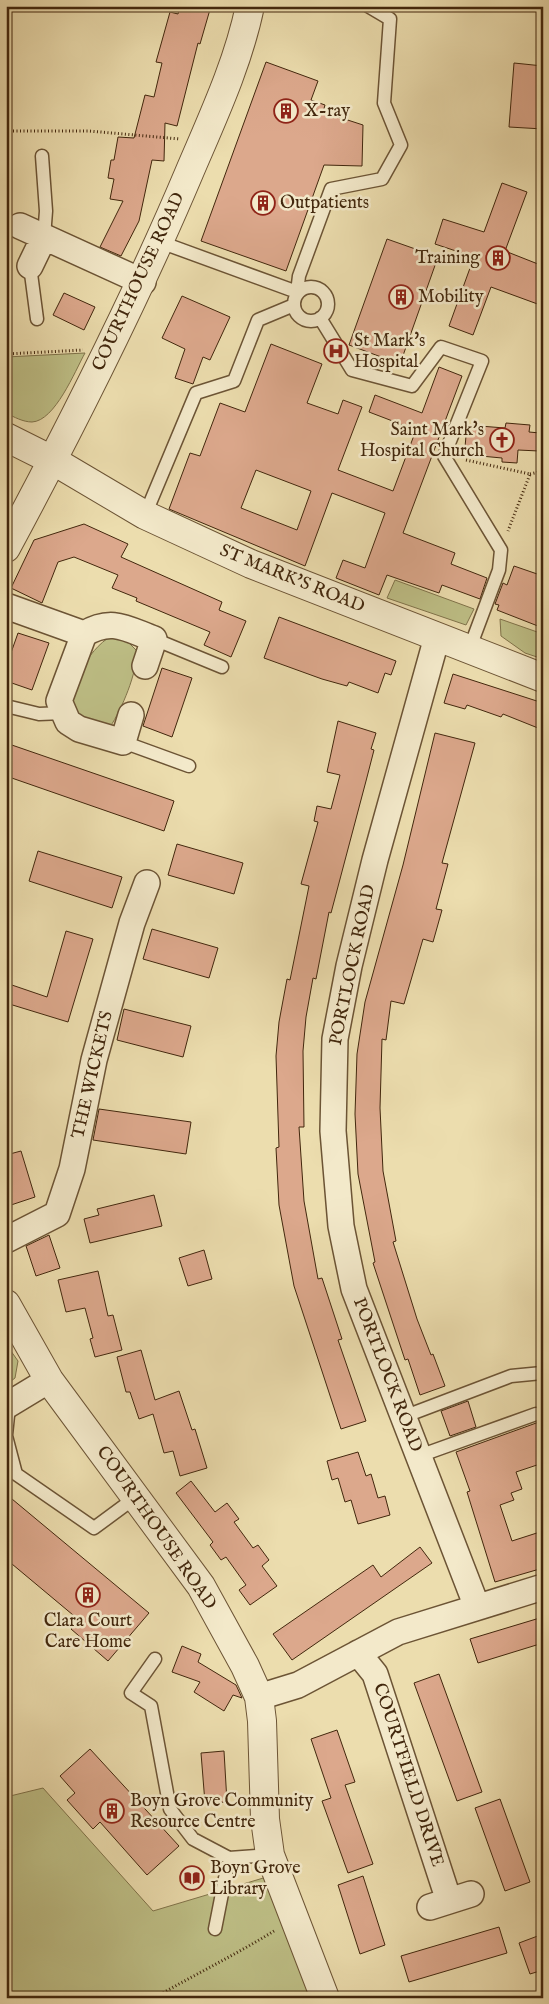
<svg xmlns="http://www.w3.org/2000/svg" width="549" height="2004" font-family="'IM FELL English',serif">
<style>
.green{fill:#bebf86;stroke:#80734a}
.building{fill:#dca88c;stroke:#42270d;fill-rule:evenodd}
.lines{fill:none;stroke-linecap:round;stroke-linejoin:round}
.service-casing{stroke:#6c5435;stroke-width:15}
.minor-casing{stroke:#6c5435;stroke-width:28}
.tertiary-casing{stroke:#6c5435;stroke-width:30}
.path{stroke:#42270d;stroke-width:3;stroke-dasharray:1 2.5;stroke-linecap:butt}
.service{stroke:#f3e9ca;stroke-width:12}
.minor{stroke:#f3e9ca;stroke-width:25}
.tertiary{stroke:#f3e9ca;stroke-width:28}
.labels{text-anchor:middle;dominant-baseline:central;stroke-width:5;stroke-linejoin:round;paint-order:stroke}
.poi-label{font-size:18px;fill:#42270d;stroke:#f3e9ca;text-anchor:start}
.street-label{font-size:18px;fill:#42270d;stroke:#f3e9ca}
</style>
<rect width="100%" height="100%" fill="#ecddae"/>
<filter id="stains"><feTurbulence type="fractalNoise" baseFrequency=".004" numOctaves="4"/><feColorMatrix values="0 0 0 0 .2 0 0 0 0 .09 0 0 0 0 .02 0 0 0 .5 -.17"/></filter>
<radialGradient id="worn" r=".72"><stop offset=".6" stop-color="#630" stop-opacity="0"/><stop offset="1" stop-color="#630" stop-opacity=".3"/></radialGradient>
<path class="green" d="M85,353C75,371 55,421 32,422C23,422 14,417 6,413V357Z
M395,580L474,609L466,625L387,598Z
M500,619L543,634V659L525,653L501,636Z
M111,636L124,638L137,651C137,673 122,709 110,727L74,715C68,686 87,651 111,636Z
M6,1344L18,1361L15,1378L6,1385Z
M43,1788L153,1911L270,1876L310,1998H6V1797Z"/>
<path class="building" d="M185,6H211L200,44L198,43L177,126L165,123L164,161L152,160L139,221L121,256L100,247L123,201L110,199L114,179L108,178L111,160H114L118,137L134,138L145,95L154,97L162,63L156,62L170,12L178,14L179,10L184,11Z
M266,62L318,81L311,100L325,105L323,112L363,125L362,166L324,165L286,271L201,241Z
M514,63L543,66V129L509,127Z
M502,183L527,192L505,251L543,266V306L491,287L473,335L449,326L474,257L435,244L443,219L484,232Z
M387,239L438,257L400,364L349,345Z
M64,293L95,307L84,330L53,315Z
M182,296L230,317L210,360L203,357L193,384L175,378L185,349L162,338Z
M271,344L322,364L307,403L338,414L343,400L362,407L338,470L393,491L416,430L369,412L375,395L422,413L439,367L462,376L403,533L455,553L451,564L487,578L480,599L442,585L439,593L387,575L379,595L336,578L343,560L365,568L385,513L332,493L305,566L169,509L190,453L200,456L220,403L245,412ZM256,470L311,491L297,530L241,508Z
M506,423L530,425L529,432L540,433L539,451L518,450L517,463L502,462V458L470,455V448L465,447L467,425L505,428Z
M84,524L128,544L121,557L222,602L219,610L246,621L231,657L204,645L210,632L136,601L137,598L112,588L118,575L74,557L58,562L42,603L11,588L34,540Z
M514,566L543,576V628L497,610L499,605L495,604L503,583L507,585Z
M279,617L396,661L391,675L385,673L378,693L349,682L347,686L322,679L264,658Z
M18,633L49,643L32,690L6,681V667Z
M162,668L192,678L172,737L143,726Z
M453,674L543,703V730L503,714L501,717L467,705L465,709L444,703Z
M338,721L376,733L371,749L374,750L366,781L331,913L329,912L316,979L313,978L306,1017L303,1051L304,1127H299L304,1201L318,1279L322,1278L342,1339L338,1340L366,1421L341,1429L294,1286L279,1205L276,1148L279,1147L276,1056L279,1022L287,979L290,980L309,886L301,884L318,822L314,821L317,806L331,809L340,775L327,772Z
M435,733L475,743L442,863L448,864L436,909L442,910L433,942L423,939L404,1004L391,1001L386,1040L382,1039L380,1108L383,1171L396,1241L393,1242L417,1319L431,1355L433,1354L445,1386L420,1395L408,1359L405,1360L373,1263L375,1262L358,1174L355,1114L357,1054L365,1002L403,865Z
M6,743L174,801L164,831L6,776Z
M177,844L243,863L234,894L168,875Z
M38,851L122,877L112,908L29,881Z
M152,929L218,948L209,978L143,959Z
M66,931L93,939L68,1022L6,1003V983L47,997Z
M124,1009L191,1026L183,1057L117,1040Z
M99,1109L191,1122L186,1154L93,1140Z
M21,1151L35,1197L11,1205L6,1190V1155Z
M154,1195L162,1226L90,1243L84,1219L99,1215L97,1209Z
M49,1235L60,1268L36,1276L26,1246Z
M204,1250L212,1279L188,1286L179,1258Z
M98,1271L108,1316L113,1315L122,1350L95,1357L90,1339L93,1338L85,1308L66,1312L58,1280Z
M141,1350L155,1400L179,1391L192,1430L195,1429L207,1468L180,1476L173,1451L164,1453L153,1414L139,1419L130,1392H126L117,1357Z
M468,1401L476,1427L450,1436L441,1411Z
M543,1418V1463L516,1472L522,1489L511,1493L514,1500L500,1505L512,1541L543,1531V1568L495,1582L467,1492L470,1491L456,1452L539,1422Z
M358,1452L366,1476L371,1474L378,1498L385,1496L390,1515L358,1524L351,1500L345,1502L338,1478L332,1480L327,1461Z
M191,1481L215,1512L227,1503L239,1519L234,1522L253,1548L258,1545L269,1560L262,1566L277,1586L250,1605L239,1590L246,1585L226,1557L221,1560L210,1545L213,1542L176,1493Z
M6,1494L149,1613L108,1661L71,1629L79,1620L6,1559Z
M420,1547L432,1563L292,1660L273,1634L373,1565L381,1577Z
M543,1617V1643L478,1663L470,1639Z
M182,1646L201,1654L198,1662L236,1685L242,1698L233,1695L224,1711L194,1692L200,1682L172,1672Z
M439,1674L482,1792L457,1801L414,1683Z
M337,1730L355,1782L345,1785L373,1864L348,1873L322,1801L331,1798L311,1739Z
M90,1749L179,1846L147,1875L100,1822L93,1829L67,1800L75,1793L60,1776Z
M224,1751L227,1802L205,1803L201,1753Z
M500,1799L530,1882L505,1891L475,1808Z
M363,1876L385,1945L360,1954L338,1885Z
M499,1927L507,1953L409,1982L401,1956Z
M543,1934V1970L530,1974L519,1943Z"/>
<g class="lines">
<g class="service-casing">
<path id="service" d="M42,156L46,211L44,237
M160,242L297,292L299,276L331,189L382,179L401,145L384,103L390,19L368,6
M30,266L37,319
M294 304a17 17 0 1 1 34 0a17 17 0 1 1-34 0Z
M320,318L352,370L412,386L441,347L482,361L444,456L501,550L499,570L469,650
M145,515L196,393L234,381L258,320L294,305
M154,639L222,667
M6,706L39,714L63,713
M123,742L189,766
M403,1417L511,1376L542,1373
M6,1435L9,1406
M6,1436L16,1474L94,1528L136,1497
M419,1456L536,1414
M155,1659L131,1693L151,1706L170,1809L193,1839L229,1858L270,1855
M215,1929L229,1858"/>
</g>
<g class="minor-casing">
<path id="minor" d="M20,226L143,282
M30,266L44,237
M6,606L84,634L59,701L68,722L79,729L123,742L131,715
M84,634C112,617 127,629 154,639L145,666
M437,637L375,860L349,966L335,1039L333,1131L341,1226L354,1289L477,1607
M6,1240L57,1214L72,1169L94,1060L132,923L147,883
M6,1406L49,1380
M358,1653L375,1674L449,1901
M259,1697L298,1685L398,1632L543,1587
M430,1907L471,1894"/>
</g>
<g class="tertiary-casing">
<path id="tertiary" d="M6,437L52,460L145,515L251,564L543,678
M6,548C72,425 135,301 189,173C212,119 238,64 250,6
M6,1304L49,1380L201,1586L245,1666L259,1697L262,1721L265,1819L270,1855L325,1998"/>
</g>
<path class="path" d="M6,131H89L180,139
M6,354L83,350
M466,460L530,474L508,531
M530,474L543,471
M154,1998C194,1975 235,1955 274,1931"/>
<use href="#service" class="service"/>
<use href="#minor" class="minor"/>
<use href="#tertiary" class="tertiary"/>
</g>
<defs>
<g id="building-ring" transform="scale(1.25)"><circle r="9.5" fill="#f3e9ca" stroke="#8f2418" stroke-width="1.5"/><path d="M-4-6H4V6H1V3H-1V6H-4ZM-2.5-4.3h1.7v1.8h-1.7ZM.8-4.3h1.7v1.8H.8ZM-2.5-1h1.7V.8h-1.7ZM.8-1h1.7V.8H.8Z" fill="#8f2418"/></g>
<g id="hospital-ring" transform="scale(1.25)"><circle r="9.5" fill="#f3e9ca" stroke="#8f2418" stroke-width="1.5"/><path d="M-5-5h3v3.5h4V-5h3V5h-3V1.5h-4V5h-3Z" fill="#8f2418"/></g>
<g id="church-ring" transform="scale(1.25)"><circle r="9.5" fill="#f3e9ca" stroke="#8f2418" stroke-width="1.5"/><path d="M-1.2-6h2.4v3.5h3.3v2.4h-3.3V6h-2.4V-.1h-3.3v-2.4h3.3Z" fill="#8f2418"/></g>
<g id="library-ring" transform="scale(1.25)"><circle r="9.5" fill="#f3e9ca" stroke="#8f2418" stroke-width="1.5"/><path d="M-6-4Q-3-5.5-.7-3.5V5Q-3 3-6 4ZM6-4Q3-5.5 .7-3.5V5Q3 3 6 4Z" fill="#8f2418"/></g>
</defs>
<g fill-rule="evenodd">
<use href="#building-ring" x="286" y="111"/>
<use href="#building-ring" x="263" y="203"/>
<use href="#building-ring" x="498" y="258"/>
<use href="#building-ring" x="401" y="297"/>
<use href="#hospital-ring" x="336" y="351"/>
<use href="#church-ring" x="502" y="440"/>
<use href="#building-ring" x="88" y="1595"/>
<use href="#building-ring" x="112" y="1811"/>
<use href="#library-ring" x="192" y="1878"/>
</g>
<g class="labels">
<g class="poi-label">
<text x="304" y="111">X-ray</text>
<text x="280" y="203">Outpatients</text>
<text x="480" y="258" text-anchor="end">Training</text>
<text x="418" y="297">Mobility</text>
<text x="354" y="341">St Mark's<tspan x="354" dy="21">Hospital</tspan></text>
<text x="484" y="430" text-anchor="end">Saint Mark's<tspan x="484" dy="21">Hospital Church</tspan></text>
<text x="88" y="1621" text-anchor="middle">Clara Court<tspan x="88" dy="21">Care Home</tspan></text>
<text x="130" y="1801">Boyn Grove Community<tspan x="130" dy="21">Resource Centre</tspan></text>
<text x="210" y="1868">Boyn Grove<tspan x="210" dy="21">Library</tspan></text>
</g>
<g class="street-label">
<text transform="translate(139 282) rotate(-65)">COURTHOUSE ROAD</text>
<text transform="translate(292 579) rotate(22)">ST MARK'S ROAD</text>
<text transform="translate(353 965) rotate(-78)">PORTLOCK ROAD</text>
<text transform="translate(93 1075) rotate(-77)">THE WICKETS</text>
<text transform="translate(387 1375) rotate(69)">PORTLOCK ROAD</text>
<text transform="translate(156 1528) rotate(55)">COURTHOUSE ROAD</text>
<text transform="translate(408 1775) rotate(72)">COURTFIELD DRIVE</text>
</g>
</g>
<rect width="549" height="2004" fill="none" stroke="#ecddae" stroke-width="25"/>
<rect x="8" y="8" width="534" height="1989" fill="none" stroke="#42270d" stroke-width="2.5"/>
<rect x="12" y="12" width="524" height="1979" fill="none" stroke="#42270d"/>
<rect width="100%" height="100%" filter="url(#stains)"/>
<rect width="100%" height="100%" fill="url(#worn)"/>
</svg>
